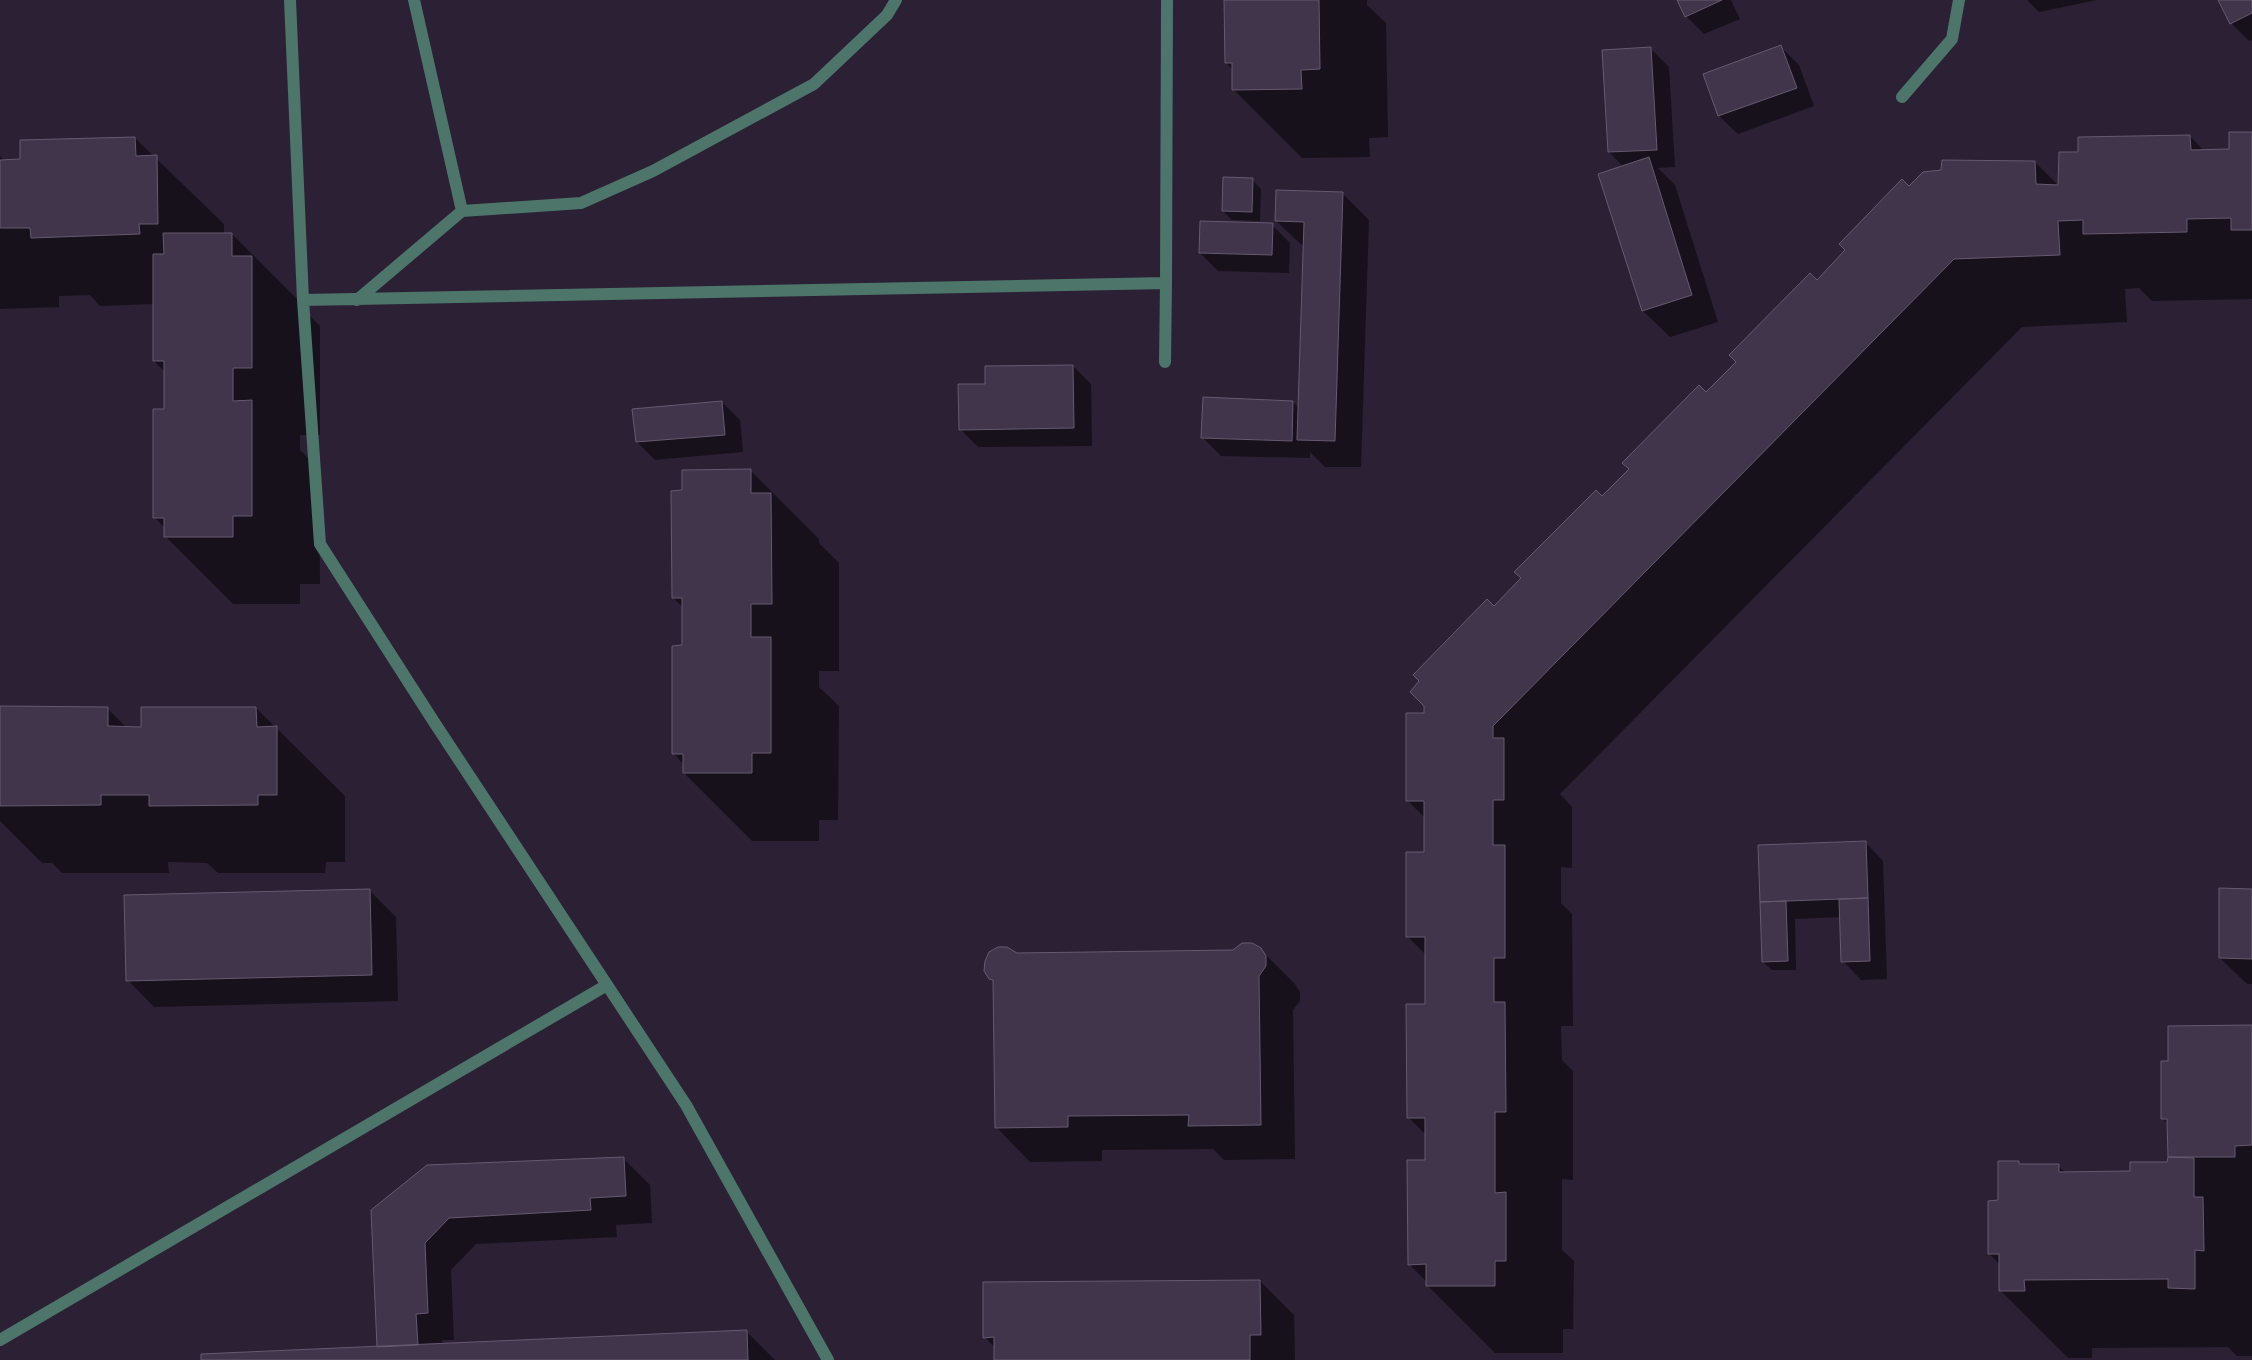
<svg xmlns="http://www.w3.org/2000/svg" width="2252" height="1360" font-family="Jost,sans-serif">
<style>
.shadow{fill:#0007}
.building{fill:#40354a;stroke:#665a71}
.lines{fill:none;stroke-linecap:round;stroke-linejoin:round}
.street{stroke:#4d756a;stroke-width:12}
</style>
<rect width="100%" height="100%" fill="#2b2034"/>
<path class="shadow" d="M1226,0H1367V5L1386,23L1388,137L1369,138L1370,157L1302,158L1234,90L1233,70L1226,63Z
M1679,0H1731L1740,19L1704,34L1686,16Z
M2027,0H2097L2039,12Z
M2220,0H2252V40L2249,41L2231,23Z
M1781,47L1799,65L1814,106L1738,134L1719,116L1704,75Z
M1651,49L1669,67L1675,167L1658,168L1675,185L1718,322L1670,337L1643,311L1624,167L1609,152Z
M2252,133V299L2152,301L2139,288L2125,289L2127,322L2022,327L1560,794L1572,807V868L1561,867V903L1572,914L1573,1026H1561L1562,1060L1573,1071V1180L1562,1179V1250L1574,1261L1573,1329H1563V1353H1495L1427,1285V1282L1409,1264L1427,1161V1136L1408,1117L1426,1006V955L1407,936L1426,853V819L1407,800L1425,714L1494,608L1909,188L2035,162L2060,187L2080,153L2190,136L2204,151L2230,150Z
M135,138L224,224V234H232L300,302V306L320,326V435H300V450L319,469L320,584H300V604H233L165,536V528L154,517L165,410V372L154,361V304L100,306L90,295L59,296V307L0,309V156L5,161L21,160Z
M1252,180L1261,189L1260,221L1232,220L1223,211Z
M1342,193L1369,220L1361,467H1325L1310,452V458L1221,456L1202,437L1293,402L1299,408L1305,248L1276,221Z
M1272,225L1290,243L1289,273L1218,271L1200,253Z
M1073,366L1091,384L1092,446L978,447L960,429L986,385Z
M722,402L740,420L743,452L655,460L637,442Z
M751,471L819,539V543L839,563V671H819V687L839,706L838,820H819V841H752L684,773V765L674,754L684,647V608L673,598L683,492Z
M0,708H107L127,728H142L256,708L345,796V862H326L325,873H218L207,863L168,862L169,873H62L52,863H42L0,821Z
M1865,842L1883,861L1887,979L1861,980L1843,961L1841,917L1795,919L1796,970H1772L1763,962L1759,846Z
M369,890L396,917L398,1001L154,1007L128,980Z
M2252,890V984H2247L2220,958Z
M1260,949L1295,984L1300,992V1001L1293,1010L1295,1159L1224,1160L1213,1149L1102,1150V1161L1030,1162L996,1127L994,982L990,978L1017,954L1233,951Z
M2252,1027V1356H2237L2228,1347L2092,1348V1358H2068L2000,1290V1265L1989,1253L1999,1201L2019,1162L2022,1166H2058L2066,1173L2131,1172L2169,1163V1125L2162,1118L2169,1062Z
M623,1158L650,1185L652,1223L616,1225L617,1237L476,1244L451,1270L454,1340H442L443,1345L746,1331L775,1360H202L378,1348L372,1211Z
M1260,1281L1294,1315L1295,1360H995V1348L985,1337Z"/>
<path class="building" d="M1224,0H1319L1320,69L1301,70L1302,89L1232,90V63H1225Z
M1677,0H1722L1685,17Z
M2218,0H2252V13L2230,24Z
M1781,45L1797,88L1718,116L1703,74Z
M1651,47L1657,150L1608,152L1602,50Z
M2229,132H2252V230H2231V218L2187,219V232L2083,234V220L2058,221L2060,255L1954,259L1493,726V738H1504V800H1493V845H1505V958H1494V1002H1505L1506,1112H1495V1193L1506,1192V1261H1495V1286H1426V1264L1408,1265L1407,1160H1425V1118H1407L1406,1004H1425V937H1406V852H1424V801H1406V713H1424V706L1410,692L1419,681L1413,675L1487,599L1494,606L1521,578L1514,572L1596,490L1602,496L1629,469L1622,463L1699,385L1706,392L1736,362L1729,355L1810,273L1817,280L1845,250L1839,244L1902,179L1909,186L1923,172L1941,170L1942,160L2035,161L2036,184L2058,185L2059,152H2078V137L2190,135L2191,150L2229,149Z
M135,137L136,156L157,155L158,224H139L140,234L31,238L30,228H0V160L20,159V140Z
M1649,157L1692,295L1642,311L1598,174Z
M1223,177L1253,178L1252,212L1222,211Z
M1276,190L1343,192L1335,441L1297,440L1304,222L1275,221Z
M1200,221L1273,223L1272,255L1199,253Z
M163,233H232V256H252V368H233V401L252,400V516H233V537H164V518H153V409H164V361H153V254H164Z
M1073,365L1074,428L959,430L958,384H985V366Z
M1203,397L1293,401L1292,441L1201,438Z
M722,401L725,435L636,442L632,409Z
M751,469V493H771L772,604H751V637H771V753H752V773H683V754H672V646L682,645V598H672L671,491L682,490V470Z
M0,706L108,707V726L141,727V707H256L257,727L277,726V795H258V805L149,806V795H101V805L0,806Z
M1866,841L1868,898L1760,902L1758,845Z
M2219,888L2252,889V959L2219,958Z
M370,889L372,975L126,981L124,895Z
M1868,898L1870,961L1841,962L1839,899Z
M1786,901L1788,961L1762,962L1760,902Z
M1242,943H1252L1261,948L1266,956V966L1259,976L1261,1125L1188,1126L1189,1115L1068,1116V1127L995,1128L993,980L989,979L984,971L985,961L989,952L998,947H1007L1017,953L1233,950Z
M2252,1025V1145L2235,1146V1157H2168L2167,1119H2161V1061H2168V1026Z
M624,1157L626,1196L590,1198L591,1210L449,1218L425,1243L428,1313L416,1314L418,1345L377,1347L371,1210L427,1165Z
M2168,1157L2194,1158V1197H2203L2204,1251L2195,1250V1289L2168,1288V1279L2024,1280L2025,1291H1999V1254H1988V1201L1998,1200V1161H2019V1164H2059V1172L2130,1171V1162H2167Z
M1260,1280L1261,1335H1250V1360H994V1337L983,1338V1282Z
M747,1330L748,1360H201V1354Z"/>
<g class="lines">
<path class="street" d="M290,0L303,300L320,544L434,722L686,1105L828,1360
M1902,97L1952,39L1959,0
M462,211L581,203L653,171L814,84L887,15L896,0
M303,300L1166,283L1167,0
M357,300L462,211L414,0
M1165,362L1166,283
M0,1340L607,985"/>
</g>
</svg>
